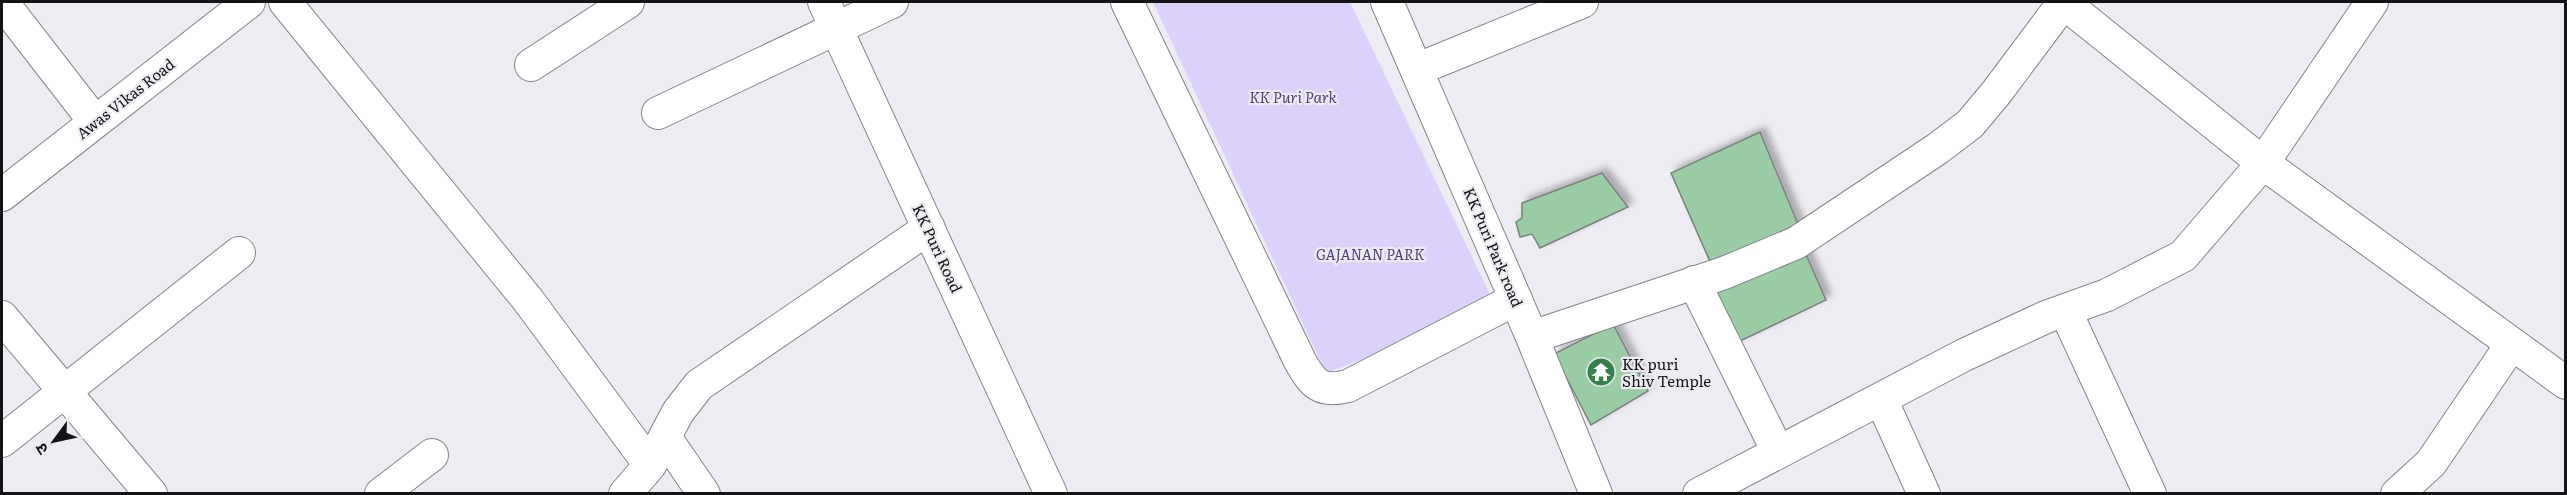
<svg xmlns="http://www.w3.org/2000/svg" width="2567" height="495" font-family="Literata,'Noto Sans Devanagari',serif">
<style>
.green{fill:#dbd1fa}
.building{fill:#9acca6;stroke:#7b807c;stroke-width:1.5;filter:url(#shadow)}
.lines{fill:none;stroke-linecap:round;stroke-linejoin:round}
.minor-casing{stroke:#858489;stroke-width:34}
.minor{stroke:#fff;stroke-width:32}
.labels{text-anchor:middle;dominant-baseline:central;stroke-width:4.5;stroke-linejoin:round;paint-order:stroke}
.park-label{font-size:15px;font-style:italic;fill:#503c7c;stroke:#edecf2}
.street-label{font-size:15px;fill:#141416;stroke:#edecf2}
.poi-label{font-size:15px;fill:#141416;stroke:#edecf2;text-anchor:start}
</style>
<defs>
<filter id="shadow"><feDropShadow dx="5.5" dy="-5.5" stdDeviation="3" flood-color="#0004"/></filter>
</defs>
<rect width="100%" height="100%" fill="#edecf2"/>
<path class="green" d="M1153,2H1350L1497,309L1326,373Z"/>
<path class="building" d="M1760,132L1800,229L1712,266L1671,173Z
M1602,173L1628,207L1540,248L1532,234L1520,237L1516,222L1522,218V203Z
M1804,250L1826,300L1738,342L1714,293Z
M1613,324L1648,391L1591,425L1554,354Z"/>
<g class="lines">
<g class="minor-casing">
<path id="minor" d="M2,2L95,122
M285,2L528,300L650,465
M824,2L1051,494
M1127,2L1300,361C1313,384 1320,393 1348,386L1516,299
M1387,2L1532,337L1596,494
M2063,2L2263,163L2566,383
M531,65L628,2
M1418,69L1582,2
M658,113L892,2
M2,195L249,2
M1694,282L1778,452
M2065,310L2150,494
M2,317L151,494
M1532,337L1724,273L1796,243L1937,149L1970,124L1996,93L2064,2
M1881,399L1924,494
M665,437L704,494
M2,441L239,253
M381,494L432,455
M625,494L650,465L678,412L699,385L929,228
M1699,494L1964,355L2046,317L2107,295L2183,256L2263,163L2372,2
M2397,494L2431,463L2511,345"/>
</g>
<use href="#minor" class="minor"/>
</g>
<defs>
<g id="temple-disc" transform="scale(1.5)"><circle r="9.5" fill="#35804d" stroke="#edecf2"/><path d="M0-6L5-2H3V0L6.5 2.5H4V6H1.5V3h-3V6H-4V2.5H-6.5L-3 0V-2H-5Z" fill="#fff"/></g>
</defs>
<g fill-rule="evenodd">
<use href="#temple-disc" x="1601" y="372"/>
</g>
<g class="labels">
<g class="park-label">
<text x="1293" y="96">KK Puri Park</text>
<text x="1370" y="253">GAJANAN PARK</text>
</g>
<g class="street-label">
<text transform="translate(125 98) rotate(-38)">Awas Vikas Road</text>
<text transform="translate(1494 247) rotate(67)">KK Puri Park road</text>
<text transform="translate(938 248) rotate(65)">KK Puri Road</text>
</g>
<g class="poi-label">
<text x="1622" y="363">KK puri<tspan x="1622" dy="17">Shiv Temple</tspan></text>
</g>
</g>
<rect width="2567" height="495" fill="none" stroke="#141416" stroke-width="6"/>
<g transform="translate(54 441) rotate(237)" stroke="#edecf2" stroke-width="4.5" paint-order="stroke">
<path d="M0-4.5L10 22L0 15L-10 22Z" fill="#141416"/>
<text y="-9" font-size="16" font-weight="bold" text-anchor="middle" fill="#141416">उ</text>
</g>
</svg>
